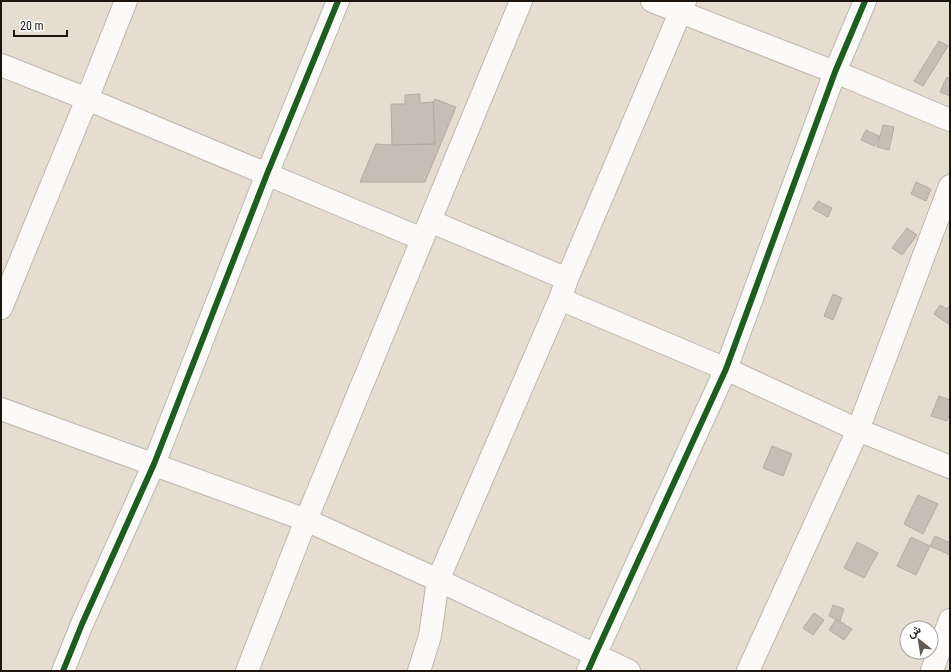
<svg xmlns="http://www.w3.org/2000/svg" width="951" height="672" font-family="'Roboto Condensed',Vazirmatn,sans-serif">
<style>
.building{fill:#c6bdb5;stroke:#b4aca4}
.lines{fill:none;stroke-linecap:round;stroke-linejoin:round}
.minor-casing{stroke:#bdb6ad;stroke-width:24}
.minor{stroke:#fbfaf8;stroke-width:22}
.cycleway-casing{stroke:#fff;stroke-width:8}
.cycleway{stroke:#1b5e20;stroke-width:6}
</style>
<rect width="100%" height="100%" fill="#e6ddd1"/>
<path class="building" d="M939,41L948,46L923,86L914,81Z
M947,77L950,79V96L940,92Z
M420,94V103L433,102L435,144L392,145L391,104H405V95Z
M435,99L456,107L425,182H360L376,144L392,145L435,144L433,102Z
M883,125L894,127L889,150L877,147Z
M866,130L879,136L875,146L861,140Z
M916,182L931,189L926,201L911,194Z
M818,201L832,208L828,217L813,209Z
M907,228L917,235L902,255L892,248Z
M833,294L842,298L833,320L824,316Z
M940,305L947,309L950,305V325L934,314Z
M939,396L950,400V413L947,421L931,416Z
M772,446L792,454L783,476L763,468Z
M918,495L938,504L923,534L904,524Z
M935,536L950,543V555L930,546Z
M911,537L930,546L916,575L897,566Z
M857,542L878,553L864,578L844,568Z
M833,605L844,609L840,621L829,616Z
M814,613L824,620L813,635L803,628Z
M836,619L852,629L844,640L829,630Z"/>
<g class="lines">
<g class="minor-casing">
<path id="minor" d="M652,1L850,78L950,120
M1,65L87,99L422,239
M430,221L567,279
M560,299L726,369L858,430L950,467
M1,308L87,99L126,1
M1,409L306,520L438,580L629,671
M63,671L82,624L154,464L267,174L338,1
M247,671L306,520L521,1
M419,671L430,636L438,580L560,299L567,279L685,1
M588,671L595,655L726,369L835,72L865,1
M748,671L858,430L950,186
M932,671L950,620"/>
</g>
<use href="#minor" class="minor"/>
<g class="cycleway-casing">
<path id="cycleway" d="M63,671L82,624L154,464L267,174L338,1
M588,671L595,655L726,369L835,72L865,1"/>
</g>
<use href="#cycleway" class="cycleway"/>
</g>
<rect width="951" height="672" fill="none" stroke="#1b150e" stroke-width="4"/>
<g transform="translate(919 640) rotate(330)"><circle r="19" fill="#ffffff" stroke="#a4a19f"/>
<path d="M0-3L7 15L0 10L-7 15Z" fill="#625b52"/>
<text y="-6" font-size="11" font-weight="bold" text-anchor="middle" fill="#1b150e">ش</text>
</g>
<path d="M14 30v6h53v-6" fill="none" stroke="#1b150e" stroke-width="2"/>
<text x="20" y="30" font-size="12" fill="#1b150e" stroke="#ffffff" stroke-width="3" paint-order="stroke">20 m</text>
</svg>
